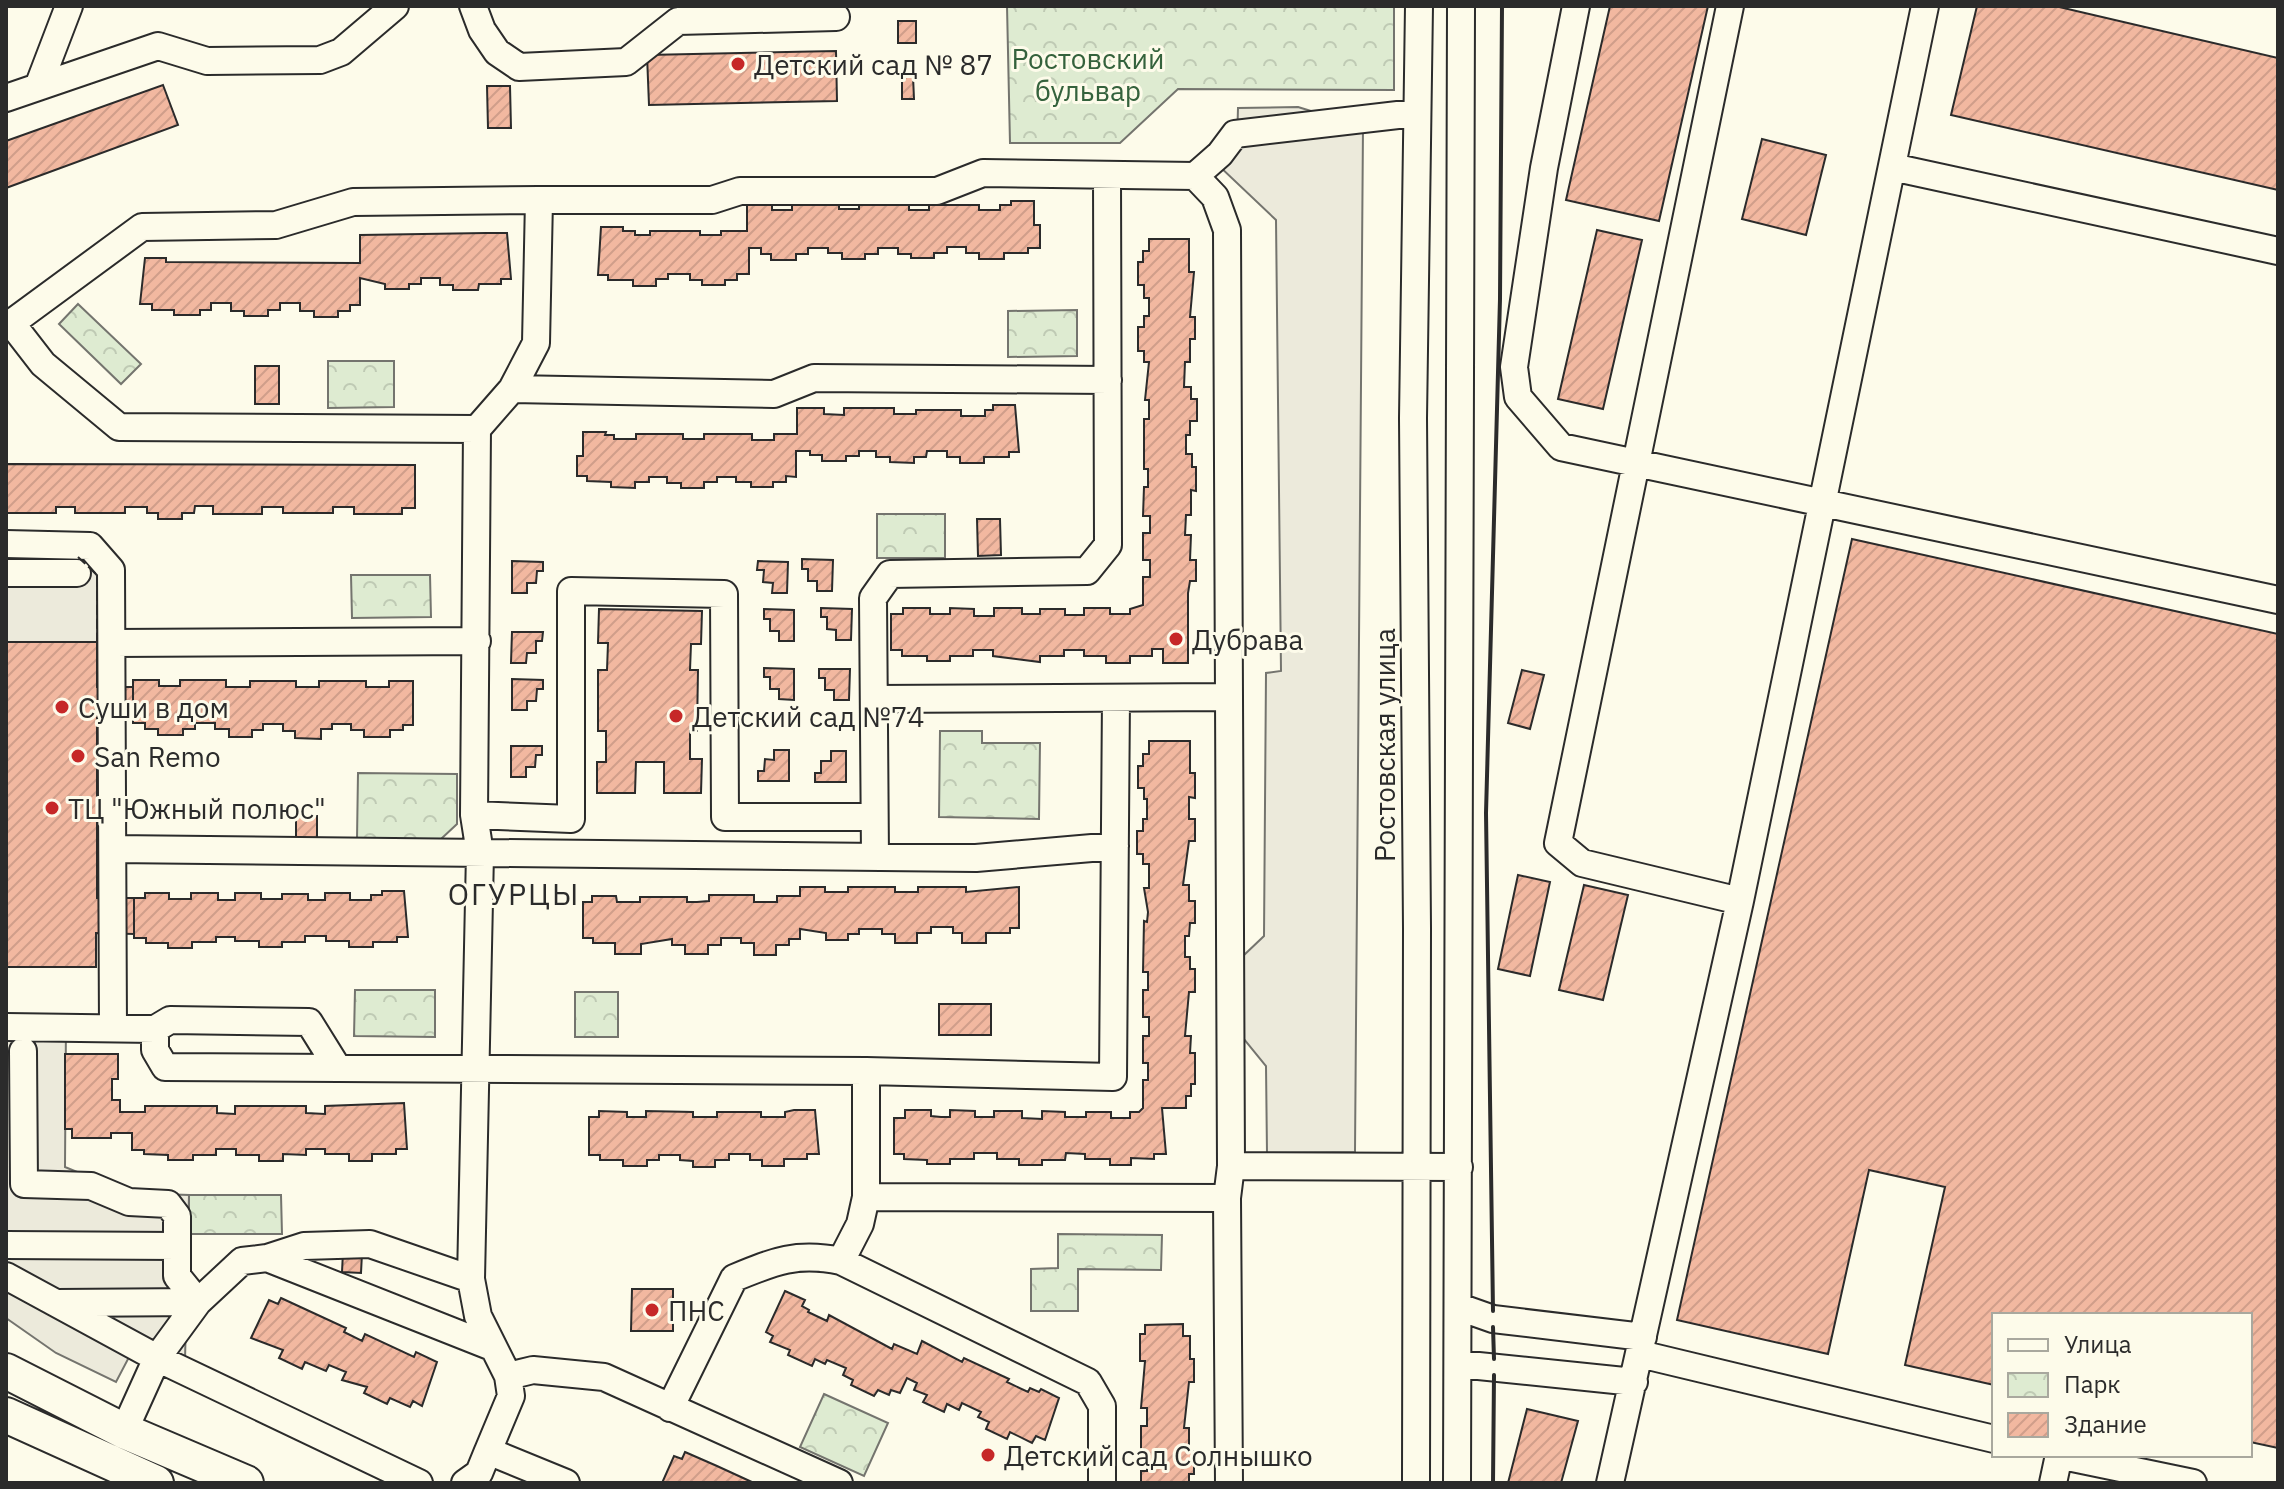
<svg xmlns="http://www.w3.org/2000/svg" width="2284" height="1489" font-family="'IBM Plex Sans',sans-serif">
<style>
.park{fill:url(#park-crowns);stroke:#74746e;stroke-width:2}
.parking{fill:#eceadb;stroke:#74746e;stroke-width:2}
.building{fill:url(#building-hatch);stroke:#2b2b2b;stroke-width:2}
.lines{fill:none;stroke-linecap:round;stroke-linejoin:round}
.minor-casing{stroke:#2b2b2b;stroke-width:30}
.major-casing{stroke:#2b2b2b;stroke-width:38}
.minor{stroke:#fdfbea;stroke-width:26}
.major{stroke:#fdfbea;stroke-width:34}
.fence{stroke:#2b2b2b;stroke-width:2;stroke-dasharray:10 4;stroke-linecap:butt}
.wall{stroke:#2b2b2b;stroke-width:4}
.poi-dot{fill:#c62828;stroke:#fdfbea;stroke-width:3}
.labels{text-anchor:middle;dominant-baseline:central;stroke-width:6;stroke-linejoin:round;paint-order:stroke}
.park-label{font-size:28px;fill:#34623c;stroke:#fdfbea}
.poi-label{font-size:28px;fill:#2b2b2b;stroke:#fdfbea;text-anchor:start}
.street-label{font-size:28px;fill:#2b2b2b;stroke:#fdfbea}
.neighbourhood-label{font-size:30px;letter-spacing:2px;fill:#2b2b2b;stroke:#fdfbea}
</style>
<defs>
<pattern id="park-crowns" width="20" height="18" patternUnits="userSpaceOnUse" patternTransform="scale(2)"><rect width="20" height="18" fill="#deebd1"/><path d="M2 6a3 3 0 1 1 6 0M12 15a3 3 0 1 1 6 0" fill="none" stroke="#bfcab4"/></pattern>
<pattern id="building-hatch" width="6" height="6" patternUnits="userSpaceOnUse" patternTransform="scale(2)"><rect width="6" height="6" fill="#f2b8a0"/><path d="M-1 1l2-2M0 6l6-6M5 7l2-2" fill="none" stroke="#d09e8a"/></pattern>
</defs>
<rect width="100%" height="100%" fill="#fdfbea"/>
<path class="park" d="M1007,6H1394V90L1178,89L1120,143H1010Z
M78,304L141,364L121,384L59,324Z
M1077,310V356L1008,357V311Z
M328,361H394V407L328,408Z
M877,514H945V558H877Z
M430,575L431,617L352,618L351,575Z
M940,731H982V743H1040L1039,819L939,817Z
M358,773L457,774V824L441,839H357Z
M355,990H435V1037L354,1036Z
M575,992H618V1037H575Z
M189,1195H281L282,1234H189Z
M1058,1234L1162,1235L1161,1270L1078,1269V1311H1031V1269L1058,1268Z
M824,1394L888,1423L864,1476L800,1447Z"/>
<path class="parking" d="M1298,107L1363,127L1355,1152L1267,1153L1266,1066L1243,1038L1242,957L1264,936L1266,673L1281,671L1276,220L1218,165L1237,143L1238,108Z
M6,555L82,557L97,575V642H6Z
M6,1020L66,1021L65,1167L128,1193L189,1195L185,1360L139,1338L116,1382L56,1353L6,1318Z"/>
<path class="building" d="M1610,6H1708L1659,221L1566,200Z
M1977,6H2055L2278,58V190L1951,115Z
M898,21H916V43H898Z
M836,51L837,101L649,105L647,55Z
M902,76H913L914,99H902Z
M163,85L178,125L6,188V141Z
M487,86H510L511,128H488Z
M1762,139L1826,155L1806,235L1742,219Z
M1011,201H1034V225H1040V248H1028V253H1004V259H979V253H966V247H947V253H934V258H911V254H898V248H878V254H865V259H842V253H828V248H808V254H796V260H771V254H761V248H749V274H737V280H725V285H702V280H690V274H668V279H656V286H633V280H608V275H598L601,227H623V231H635V235H650V231H700V235H721V231H747V204H772V210H792V205H839V209H859V205H909V210H929V205H979V210H1000V205H1011Z
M1597,230L1642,240L1603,409L1558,399Z
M486,233H507L511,279H501V284H479L478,290H453V285H440V278H421V284H409V289H385V284L360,278V305H350V311H338V317H314V311H300V303H280V310H268V316H244V311H231V303H211V310H200V315H174V310H152V304H140L145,258H166V262L360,263V235Z
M1149,239H1189V272H1194L1190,317H1195V339H1190V362H1185L1184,387H1191V399H1197V421H1190V435H1186V454H1192V467H1196V491L1191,490V515H1186L1185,535H1191L1190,560H1196V581H1190L1188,593V663H1163V649H1152V656H1130V663H1106V656H1084V650H1064V656H1040V662L993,656V650H973V656H950V661H927V656H902V650H891V614H903V608H930V614H950V608L974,609V616H994V608H1022V614H1040V609H1065V615H1084V608H1110V614H1130V609L1143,605V577H1150V560H1143V533H1150V516H1143L1144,487H1148V469H1144V419H1149V400H1145L1149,362H1144V351H1138V327H1144V316H1149V298H1144V285H1138V262H1143V251H1149Z
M255,366H279V404H255Z
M993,405H1015L1019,452H1009V457H984V463H960V457H947V451H927L926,457H914V463L890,462V457H876V451H859V456H846V461H822V455H810V451H796V477L786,476V482H773V487H751V482H736V477H717V482H704V488H681V483H667V477H649V482H635V488L611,487V482L587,481V476H577V456H583V432H606L605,435H614V439H636V434H683V439H704V434H752V440H774V434H797V408H824V414L844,415V408H894V414H916V410H961V416H985V410H993Z
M6,464L415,465V508H402V514H354V507H333V513H283V507H262V514H213V506H195L194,513H182V519H158V513H147V507H125V513H75V507H56V513H6Z
M977,519H1000L1001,555L978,556Z
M1852,539L2278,634V1448L2250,1442V1315H1994V1385L1905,1365L1945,1187L1869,1170L1828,1354L1677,1320Z
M802,559L833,560L832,591H817V581H808V569H802Z
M512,561L543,562V571H537L536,583H527V593H512Z
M758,561L788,562L787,593H772L773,583L763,582L764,570H757Z
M821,608L852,609L851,640H836V630L827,629V617H821Z
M599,609L702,611L701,644H691L690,670H698L697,731H690V759H702L701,793H664V762H636L635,793H597V762H606V731H598V670H607L608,643H598Z
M764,609L794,610V641H779V631H770V619H764Z
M512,632H543L542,641H536V653H527L526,663H511Z
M6,642H97V687H133V718H97V898H134V934L96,933V967H6Z
M764,668L794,669V700L779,699V689H770V677H764Z
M819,669H850L849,700H834V690H825V678H819Z
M1522,670L1544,675L1530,729L1508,723Z
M512,679L543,680V689H537L536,701H527V710H512Z
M133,680H159V686H180V680H226V687H250V681H296V687H319V681H366V687H389V681H413V725H403V730H390V737H364V730H351V724H332V729H321V739L295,738V731H283V724H263V730H252V737H229V729H215V723H195V729H183V735H158V729H145V723H133Z
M1149,741H1190V773H1195V798L1189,797V819H1195V841H1189L1183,885H1189V901H1195V923H1190L1189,936H1185V957H1190V969H1195V992H1189L1185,1036H1191L1190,1053H1195V1084H1191V1096H1186V1108H1162L1166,1154H1154V1159L1131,1158V1165H1110V1159H1085V1154L1066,1153L1065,1160H1042V1165H1019V1159H997V1153H974V1159H950V1164H927V1160L904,1159V1154H894V1118H905V1110H931V1116L941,1117H950V1110L975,1111V1117H994V1111H1022V1118L1042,1119V1111L1065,1112V1117H1086V1112H1111V1118H1130V1112H1139L1143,1108V1080H1148V1063H1143V1036H1149V1017H1143V990H1148V972H1143L1144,921L1147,922L1148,912L1144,888H1149V864H1143V854H1137V831H1143V819H1147V799H1144V788H1138V766H1143V754H1149Z
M511,746H542V755H536L535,767H526V777H511Z
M774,750H789V781H758V771H764L765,759L774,760Z
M831,751H846V782H815V773H821V761H831Z
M296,816H317V839H296Z
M1518,875L1550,882L1530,976L1498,969Z
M1584,885L1628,895L1603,1000L1559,990Z
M800,887H825V892H848V887H895V892H918V887H966V892L1019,887V928H1010V933H986V943H962V933H953V927H931V933H917V943H895V934H882V929H859V934H848V940H826V933L800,929V939H789V945H776V955H754V943H741V938H721V945H708V954H685V945H672V939L641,944V954H615V943H593V938H583V902H592V896H616L617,902H640V897H687V902H697L709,901V895H754V902H777V896H800Z
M382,891H404L408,937H397V942H373V947H349V941H326V936H305V942H282V947H259V941H235V937H216V942H192V948H168V943H146V938H134V898H145V893H169V899H191V893H218V900H235V893H261V899H282V894H308V900H325V893H350V900H371V895H382Z
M939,1004H991V1035H939Z
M65,1054H118V1079H112V1100H120V1112H145V1106H217V1113L235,1114V1106H306V1113L325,1114V1106L404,1103L407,1149H396V1154H372V1161H349V1154H325V1149H306V1155L283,1154V1161H259V1155H236V1149H216V1155H193V1160H168V1155L144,1154V1150H132V1133H111V1138H72V1129H65Z
M794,1110H815L819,1154H807V1159H784V1166H762V1160H750V1154H729V1160H715V1167H693V1161L680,1160V1155H659V1160H647V1166H623V1160H600V1155H589V1117H599V1111L627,1112V1117H646V1111L693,1112V1117H717V1112H761V1117H785V1112Z
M343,1252L362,1253L361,1273L342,1272Z
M632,1289H673V1331H631Z
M785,1291L805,1300L802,1306L809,1310L808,1312L827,1321L829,1315L892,1349L894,1344L917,1354L922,1341L962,1362L964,1358L1009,1379L1007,1382L1028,1392L1030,1388L1039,1392L1041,1389L1059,1398L1045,1440L1036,1436L1032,1443L1010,1432L1007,1439L986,1429L989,1422L978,1417L981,1412L962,1403L959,1410L947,1404L944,1412L923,1402L927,1395L914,1390L917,1383L907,1378L900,1393L891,1390L889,1395L878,1390L874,1396L851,1385L853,1380L843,1375L846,1368L827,1360L825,1364L815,1359L812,1366L788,1355L790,1350L770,1342L773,1336L766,1332Z
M281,1298L346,1328L344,1332L362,1341L365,1334L414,1357L416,1352L437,1362L422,1406L413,1401L410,1407L390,1398L387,1404L364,1393L367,1387L342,1380L346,1372L329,1365L326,1371L305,1362L302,1369L279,1358L283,1350L251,1338L269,1300L278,1304Z
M1183,1324V1336H1190V1359H1194V1382H1189L1184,1428H1189V1451H1194V1474H1189V1483H1141V1471H1147V1453H1141V1426H1147V1408H1141L1145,1361H1140V1334H1145V1325Z
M1527,1409L1578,1421L1561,1483H1508Z
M685,1452L717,1466L754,1483H662L674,1456L682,1459Z"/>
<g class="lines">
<g class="minor-casing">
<path id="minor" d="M473,6L482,30L497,52L519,67L626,62L678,21L836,17
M1576,6L1544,168L1514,367L1518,397L1561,447L2278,600
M1730,6L1558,843L1582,863L1740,901
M38,87L69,6
M6,98L158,46L207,61L320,60L341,52L395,6
M1892,167L2278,251
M1195,176L1215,197L1227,230L1231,1166
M539,200H712L740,191H937L983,173L1195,176L1220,154L1235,134L1415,113
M12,324L43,364L119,427L477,429L512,389
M6,327L142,227L276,225L353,202L539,200L536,343L512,389L774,394L814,378L1108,380
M477,429L474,815L480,853L471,1279L478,1316L508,1376L511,1396L488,1451
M6,544L90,546L111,570L113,1028
M6,573H77
M113,643L477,641
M1116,698L1113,1077L866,1071V1197L1227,1198
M874,699L1226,697
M474,815L571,819V591L724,594L725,817H874
M113,849L976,858L1115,846
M875,857L873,598L890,574L1087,571L1108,545L1107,176
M6,1027L155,1029L170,1020L309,1022L337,1067
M155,1029V1050L165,1067L866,1071
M23,1051L24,1184L91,1186L129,1202L168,1204L177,1216V1276L198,1302
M6,1245L177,1246
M267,1258L304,1246L370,1244L471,1279
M841,1261L860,1224L866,1197
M6,1276L157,1358L419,1483
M57,1303L198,1302
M1459,1307L1493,1319L1643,1337
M1640,1354L1994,1439
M1459,1364L1634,1382
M508,1376L533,1370L604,1377L839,1483
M670,1408L734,1278C775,1261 797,1252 841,1261L1088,1382L1102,1406V1483
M124,1431L157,1358L198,1302L242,1261L267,1258L492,1347
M2058,1455L2193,1483
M465,1483L479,1473L488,1451L566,1483
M1229,1483L1227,1198L1231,1166L1459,1167
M1416,1483L1417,928L1413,418L1419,6
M1457,1483L1461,6
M1610,1483L1740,901L1925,6
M2053,1483L2059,1455"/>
</g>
<g class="major-casing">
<path id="major" d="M6,1371L124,1431L246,1483
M6,1415L156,1483"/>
</g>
<use href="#minor" class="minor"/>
<use href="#major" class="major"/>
<path class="fence" d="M78,557L97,575V642"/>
<path class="wall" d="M1493,1311L1486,813L1500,299L1502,6
M1493,1327L1494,1359
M1493,1483L1494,1375"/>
</g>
<g class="poi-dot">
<circle cx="738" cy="64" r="8"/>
<circle cx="1176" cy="639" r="8"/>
<circle cx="62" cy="707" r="8"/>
<circle cx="676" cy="716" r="8"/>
<circle cx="78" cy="756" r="8"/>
<circle cx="52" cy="808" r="8"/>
<circle cx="652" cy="1310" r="8"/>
<circle cx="988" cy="1455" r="8"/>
</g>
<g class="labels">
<g class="park-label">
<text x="1088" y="58">Ростовский<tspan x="1088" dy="32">бульвар</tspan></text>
</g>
<g class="poi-label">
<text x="754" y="64">Детский сад № 87</text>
<text x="1192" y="639">Дубрава</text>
<text x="78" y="707">Суши в дом</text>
<text x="692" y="716">Детский сад №74</text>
<text x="94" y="756">San Remo</text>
<text x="68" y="808">ТЦ "Южный полюс"</text>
<text x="668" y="1310">ПНС</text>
<text x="1004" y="1455">Детский сад Солнышко</text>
</g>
<g class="street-label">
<text transform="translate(1384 745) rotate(-90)">Ростовская улица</text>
</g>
<g class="neighbourhood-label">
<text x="514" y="893">ОГУРЦЫ</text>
</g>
</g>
<rect width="2284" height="1489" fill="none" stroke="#2b2b2b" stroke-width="16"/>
<rect x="1992" y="1313" width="260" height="144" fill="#fdfbea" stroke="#a9a89e" stroke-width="2"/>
<rect x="2008" y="1339" width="40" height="12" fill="#fdfbea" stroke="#a9a89e" stroke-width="2"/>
<text x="2064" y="1353" font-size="24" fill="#2b2b2b">Улица</text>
<rect x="2008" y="1373" width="40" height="24" fill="url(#park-crowns)" stroke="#a9a89e" stroke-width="2"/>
<text x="2064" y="1393" font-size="24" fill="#2b2b2b">Парк</text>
<rect x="2008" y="1413" width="40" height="24" fill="url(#building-hatch)" stroke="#a9a89e" stroke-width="2"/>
<text x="2064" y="1433" font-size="24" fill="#2b2b2b">Здание</text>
</svg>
